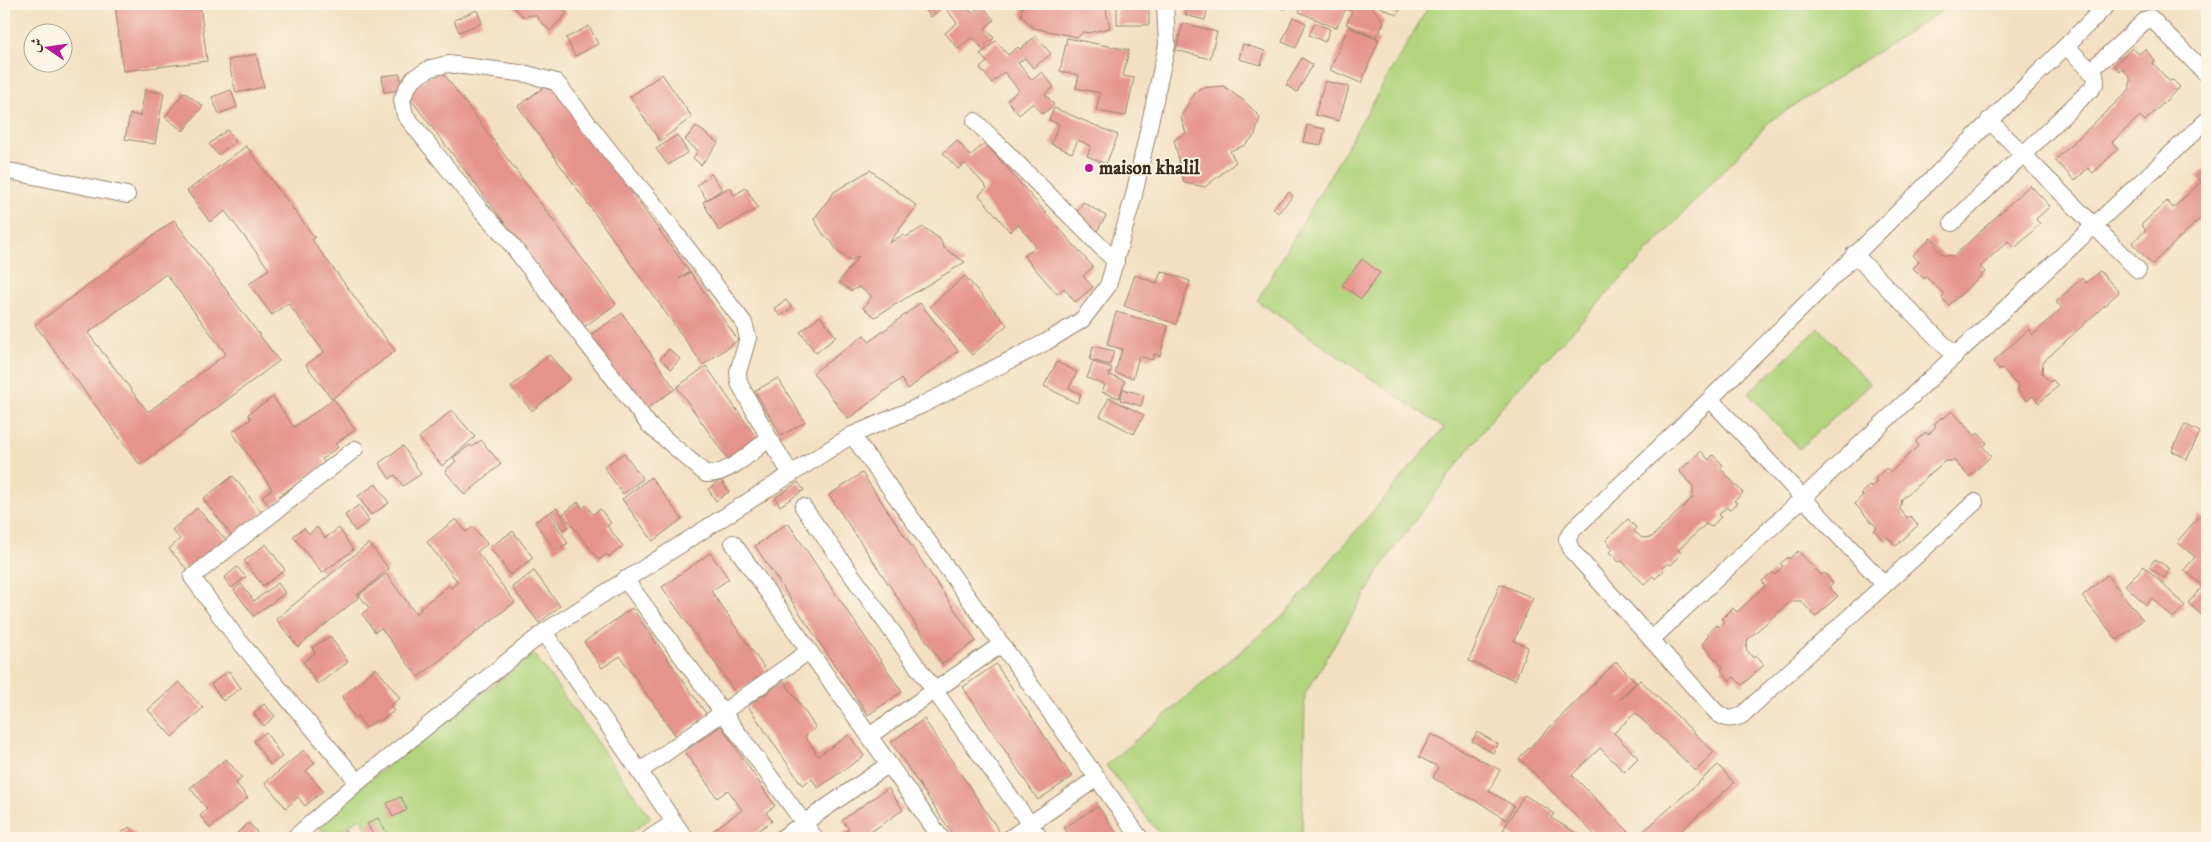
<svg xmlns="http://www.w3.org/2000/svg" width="2211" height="842" font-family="'IM FELL DW Pica',Amiri,serif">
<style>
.green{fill:#b1d47d;stroke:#767f4e}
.building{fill:#e5938d;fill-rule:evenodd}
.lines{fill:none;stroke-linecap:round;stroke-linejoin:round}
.street-casing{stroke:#978570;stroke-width:18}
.street{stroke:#fff;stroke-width:16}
.poi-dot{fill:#b5179e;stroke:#fcf5e5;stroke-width:2}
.labels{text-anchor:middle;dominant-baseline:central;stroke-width:4;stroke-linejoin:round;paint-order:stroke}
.poi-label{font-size:19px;font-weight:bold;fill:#3b2a1e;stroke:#fcf5e5;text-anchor:start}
</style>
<rect width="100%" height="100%" fill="#fcf5e5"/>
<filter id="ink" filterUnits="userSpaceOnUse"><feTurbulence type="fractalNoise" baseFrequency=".02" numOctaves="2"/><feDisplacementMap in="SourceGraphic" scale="10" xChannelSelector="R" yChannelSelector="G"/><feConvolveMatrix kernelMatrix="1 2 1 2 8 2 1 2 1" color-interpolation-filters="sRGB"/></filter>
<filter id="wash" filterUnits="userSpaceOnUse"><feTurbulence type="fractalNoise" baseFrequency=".0096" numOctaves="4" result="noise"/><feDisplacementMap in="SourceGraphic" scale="20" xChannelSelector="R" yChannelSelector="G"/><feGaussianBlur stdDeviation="1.12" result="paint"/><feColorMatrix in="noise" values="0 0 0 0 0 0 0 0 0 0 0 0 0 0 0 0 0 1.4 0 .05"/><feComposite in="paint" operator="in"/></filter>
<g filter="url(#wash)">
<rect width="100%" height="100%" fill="#f3e0c3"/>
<path class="green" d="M1430,4H1952L1770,121L1500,408L1387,558L1305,694L1302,838H1163L1106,765L1286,613L1444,428L1257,301Z
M1819,328L1870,384L1799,449L1748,393Z
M534,654L651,818L623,838H371L361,818L327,838L318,825L360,787Z"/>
<g id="blocks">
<path class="building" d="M115,4H200L207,61L123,71Z
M511,4H559L567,13L550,31L535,15L522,16Z
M921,4H964L972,13L982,5L994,20L985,28L994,38L982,48L972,37L958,49L945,33L957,23L944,6L931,17Z
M1023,4H1113L1106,10L1110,28L1088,33L1083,32L1078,37L1033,28L1021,15Z
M1117,4H1149V25H1117Z
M1188,4L1208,5L1205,20L1185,15Z
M1274,4H1287L1284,9Z
M1303,4H1370L1384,22L1380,31L1375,35L1378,39L1346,24L1352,12L1346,9L1336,28L1299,12Z
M1373,4H1403L1397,15Z
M477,10L482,23L459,32L454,20Z
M1293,17L1306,23L1296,48L1282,42Z
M1183,23L1217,32L1210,59L1176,50Z
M1315,23L1330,29L1325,42L1309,35Z
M589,26L598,44L575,56L566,38Z
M1348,27L1379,40L1361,83L1330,70Z
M1036,36L1051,54L1033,68L1025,58L1018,63L1032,80L1042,72L1054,87L1045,94L1054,105L1042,114L1033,103L1019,115L1007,100L1019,90L1004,72L992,83L980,68L987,62L980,54L996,41L1008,55L1018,47L1020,49Z
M1067,38L1129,50L1123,76L1134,78L1126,116L1096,111L1100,93L1076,88L1079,75L1060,71Z
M1243,44L1265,51L1261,65L1239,59Z
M2132,48L2139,54L2145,49L2155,61L2153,63L2169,81L2173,80L2180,87L2145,121L2140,116L2112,142L2118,149L2093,173L2088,168L2075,181L2055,160L2130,89V78L2122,68L2120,71L2114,65Z
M256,54L264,87L236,93L228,60Z
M1302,58L1313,65L1297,92L1286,85Z
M440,69L616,304L584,327L406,93Z
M400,74L402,90L384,92L382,76Z
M662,74L692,117L660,141L630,97Z
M1325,81L1349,87L1339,121L1315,115Z
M551,82L689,271L679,279L690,272L738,340L703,365L518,106Z
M1223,86L1243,100L1260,117L1255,135L1245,145L1230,151L1236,162L1205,187L1184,183L1174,140L1186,133L1181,117L1190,100L1200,88Z
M145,90L164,93L155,144L125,139L130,114L140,116Z
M231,90L237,107L219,114L212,97Z
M184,92L203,106L183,131L165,117Z
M1054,108L1118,135L1106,164L1087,156L1091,146L1078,140L1072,153L1051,144L1059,124L1049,120Z
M1307,125L1325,129L1321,145L1303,142Z
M696,126L718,143L701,165L693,158L698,151L685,140Z
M227,130L236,141L218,155L209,144Z
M677,135L688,152L668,165L656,149Z
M957,140L970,156L985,143L1093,267L1083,276L1093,287L1075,302L1064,288L1057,294L1024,256L1036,246L1018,225L1010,232L979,195L987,188L965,163L958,169L943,153Z
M246,146L315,238L312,240L395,351L332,399L306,365L324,352L288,303L272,315L249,284L269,269L225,211L210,222L187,191Z
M2207,166V212L2152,264L2132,243L2146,230L2141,225L2167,201L2173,208L2201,182L2196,176Z
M870,170L917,206L889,243L903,235L906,237L923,227L940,239L944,248L965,262L875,317L863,308L872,296L859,287L851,291L839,282L859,256L850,261L837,251L831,241L823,234L814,219L834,192Z
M711,174L722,189L707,200L697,185Z
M2030,185L2050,206L2036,219L2040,224L2015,248L2008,241L1980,267L1985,272L1949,305L1942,298L1944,294L1926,277L1924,279L1913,268L1919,262L1913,255L1931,238L1937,244L1934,246L1943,255L1954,256Z
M730,187L734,195L746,188L758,208L719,231L703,202Z
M1289,192L1293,196L1278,213L1273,208Z
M1083,202L1106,216L1097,231L1074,216Z
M174,220L279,361L140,465L35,325ZM166,274L226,354L148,412L88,333Z
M1362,259L1380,273L1361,299L1342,285Z
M1161,271L1190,281L1176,324L1124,306L1135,275L1157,283Z
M2100,271L2119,292L2043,362L2042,373L2050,382L2053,380L2058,386L2039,403L2033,396L2027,401L2017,390L2019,387L2003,369L1999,370L1993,362L2029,329L2033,335L2062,308L2056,302L2082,278L2086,283Z
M965,276L1007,325L972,355L930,306Z
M786,300L792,308L780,316L774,308Z
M920,303L958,351L908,389L901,379L848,419L813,373L864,335L869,342Z
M1116,312L1168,326L1160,356L1154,354L1152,360L1139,356L1133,378L1115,373L1122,349L1107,345Z
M622,313L675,389L642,412L589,336Z
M820,316L836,337L816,353L800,332Z
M1093,346L1114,351L1110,365L1090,360Z
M669,349L680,359L671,369L660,359Z
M549,355L570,379L532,411L511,387Z
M1057,362L1077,372L1069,388L1081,394L1077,403L1044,386Z
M1093,362L1112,368L1109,375L1125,381L1119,398L1102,392L1105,385L1087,378Z
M706,366L760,443L731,464L677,387Z
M778,378L805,422L781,436L755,391Z
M1123,389L1144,395L1141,406L1120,400Z
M273,397L294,427L334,399L355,430L335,444L338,447L322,459L326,464L279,496L281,499L270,507L262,496L272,489L232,432L251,419L248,414Z
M1109,398L1144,415L1134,434L1100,416Z
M452,410L475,437L442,466L419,438Z
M1952,411L1975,436L1978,433L1987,443L1983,447L1991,456L1969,477L1955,461H1945L1902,499L1900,509L1907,518L1910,516L1918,525L1896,546L1888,537L1884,541L1874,530L1877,528L1855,504L1863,495L1861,493L1870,485L1872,487L1877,481L1875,479L1886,468L1891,472L1918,446L1916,441L1926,432L1928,435L1936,426L1934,424L1942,417L1943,419Z
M2185,424L2200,432L2187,459L2172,451Z
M481,440L501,464L465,495L445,471L456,461L453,458L470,445L472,447Z
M403,446L421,474L403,486L395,475L390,479L379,463Z
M1701,451L1709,460L1713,455L1723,465L1720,468L1743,493L1734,501L1737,503L1729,510L1727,507L1718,515L1721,517L1711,527L1706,524L1678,550L1682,554L1671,565L1668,563L1662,568L1664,570L1655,579L1653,576L1644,584L1622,561L1619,562L1609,552L1613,549L1606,540L1628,519L1636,528L1634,531L1642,538L1652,537L1693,497V486L1679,471Z
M624,453L643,479L623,494L604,467Z
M862,473L976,641L942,664L829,495Z
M233,476L262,513L232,536L203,499Z
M651,477L682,519L653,541L622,499Z
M721,480L729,492L716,501L708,489Z
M798,482L804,490L780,506L775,498Z
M376,484L389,503L371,515L358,496Z
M578,502L583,509L586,505L593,514L600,509L611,523L607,526L623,546L609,557L607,554L599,560L563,514Z
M359,505L369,521L355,531L345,515Z
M197,508L227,541L191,574L169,549L180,539L172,530Z
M557,508L569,526L563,530L550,512Z
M548,513L568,543L555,551L535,522Z
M2200,515L2207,522V610L2203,616L2188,603L2203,586L2184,570L2195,557L2177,542Z
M456,519L466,532L473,527L487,544L477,552L515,602L418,677L381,628L375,632L362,614L369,608L359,595L386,574L416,614L421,610L420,608L449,585L451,588L458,582L427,542Z
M788,523L902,692L868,715L755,546Z
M317,527L325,538L339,528L353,550L322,573L293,536L304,528L309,534Z
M513,531L533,558L510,575L490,547Z
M369,543L389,569L357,595L359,597L298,647L276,619Z
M266,544L285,570L263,586L244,561Z
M1798,551L1821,575L1825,573L1833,583L1829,587L1838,596L1815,617L1801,601H1791L1748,639L1746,649L1753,658L1756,656L1764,665L1742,685L1734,677L1730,681L1721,670L1723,667L1702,644L1709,635L1707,633L1716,625L1718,627L1724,621L1722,619L1733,608L1737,612L1765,586L1762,581L1773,572L1775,575L1783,566L1780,564L1788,557L1789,559Z
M710,553L729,579L711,591L767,672L736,693L662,587Z
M2155,559L2170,569L2164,578L2149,567Z
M2144,566L2185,606L2173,618L2152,598L2146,605L2125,585Z
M237,567L246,577L232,588L224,578Z
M534,571L560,606L539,623L512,587Z
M2107,575L2143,620L2117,640L2082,596Z
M278,583L285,593L254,616L234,590L241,584L254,601Z
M1500,584L1533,598L1514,641L1528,647L1515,680L1469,661Z
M632,608L707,715L676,736L620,656L602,668L584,642Z
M330,636L348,662L318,684L303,662L315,653L312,648Z
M1616,662L1636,682L1620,698L1621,699L1640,680L1714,752L1696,771L1635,713L1614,733L1638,758L1624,772L1600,748L1572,775L1628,831L1621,838H1598L1519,758Z
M996,664L1072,777L1038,800L963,687Z
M376,668L400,698L390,706L394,711L380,721L378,719L366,728L357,716L355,718L342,697Z
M229,671L241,688L223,701L211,684Z
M784,681L816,728L805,736L818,756L849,735L864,756L818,788L812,779L802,785L748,706Z
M179,682L203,708L172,737L148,710Z
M264,704L275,716L264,726L254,714Z
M924,719L999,831L989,838H955L891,742Z
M721,726L775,806L766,812L772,821L747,838H716L712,831L742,810L728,790L717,798L685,751Z
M266,732L282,757L270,765L254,741Z
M1477,732L1498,744L1493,753L1472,741Z
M1431,734L1500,770L1489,791L1514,806L1506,820L1482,804L1433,778L1438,767L1419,757Z
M304,750L315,763L306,771L323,791L305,806L298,797L286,808L265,783Z
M226,759L242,778L236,783L248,798L210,828L200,816L207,809L190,788Z
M1718,765L1734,783L1673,838H1636Z
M888,788L903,810L872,831L878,838H842L839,835L849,829L842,820Z
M1524,795L1554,813L1551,818L1585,838H1517L1503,830Z
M401,797L407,810L393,817L387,803Z
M1098,806L1120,838H1071L1064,828Z
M378,818L390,838H375L367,824Z
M249,823L257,832L251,838H232Z
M129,827L139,838H115Z
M345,830L349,835L345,838H333Z"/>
</g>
</g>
<g filter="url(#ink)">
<use href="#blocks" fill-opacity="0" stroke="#978570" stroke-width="1"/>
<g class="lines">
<g class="street-casing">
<path id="street" d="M2090,71L2147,19L2151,18L2207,75
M1989,120L2138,270
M975,121L1116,262
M4,170L127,195
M1952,223L2092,88L2096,82L2095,75L2066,46
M1854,254L1955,356
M1710,399L1884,584
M852,435L1140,838
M769,438C754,451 726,476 706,474L649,425L508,240L480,209L405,115L402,100L407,88L414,78L431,68L448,64L527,74L556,82L611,153L653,203L744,323L748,338L738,372L739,383L769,438L791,474
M355,449L192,577L235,636L358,782
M1975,502L1741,716C1731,720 1725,719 1717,713L1572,551L1567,539L1573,530L1710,399L2108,4
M803,507L1040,838
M733,543L941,838
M625,579L815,838
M544,632L685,838
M1652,639L2207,120
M869,736L1002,644
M639,772L809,651
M294,838L358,782L544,632L852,435L920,406L1046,342L1082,320L1108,286L1134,195L1167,45L1165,4
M650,838L673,823
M782,838L889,764
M1010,838L1097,778"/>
</g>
<use href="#street" class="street"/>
</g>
</g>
<circle class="poi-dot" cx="1089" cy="168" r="5"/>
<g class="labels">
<g class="poi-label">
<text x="1099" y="168">maison khalil</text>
</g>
</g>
<rect width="2211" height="842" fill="none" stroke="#fcf5e5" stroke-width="20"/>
<g transform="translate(48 48) rotate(283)"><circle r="24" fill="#fcf5e5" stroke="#afa495"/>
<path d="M0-4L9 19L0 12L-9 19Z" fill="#b5179e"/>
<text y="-8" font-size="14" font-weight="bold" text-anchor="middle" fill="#3b2a1e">ش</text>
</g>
</svg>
